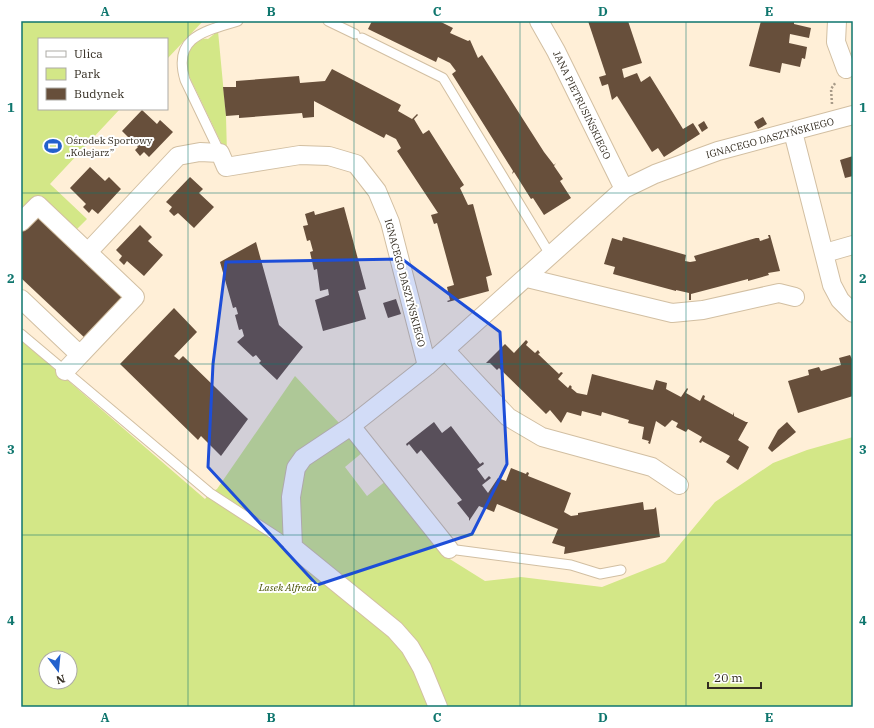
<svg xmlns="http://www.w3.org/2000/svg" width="874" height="728" font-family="'IBM Plex Serif',serif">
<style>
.green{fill:#d3e787;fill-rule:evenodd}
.building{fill:#674f3b}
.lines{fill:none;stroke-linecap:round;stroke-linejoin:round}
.lane-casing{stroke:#d2bfa2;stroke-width:11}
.street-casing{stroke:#d2bfa2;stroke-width:20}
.path{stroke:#a79a88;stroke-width:2.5;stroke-dasharray:2 2;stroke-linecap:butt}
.lane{stroke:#fff;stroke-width:9}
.street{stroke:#fff;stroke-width:18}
.marked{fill:#1d4ed8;fill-opacity:0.2;stroke:#1d4ed8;stroke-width:3;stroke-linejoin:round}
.grid{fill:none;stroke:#0f766e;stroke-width:1;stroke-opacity:0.55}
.labels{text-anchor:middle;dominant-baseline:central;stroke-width:4;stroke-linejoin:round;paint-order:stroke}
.street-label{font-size:10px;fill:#332c21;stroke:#fff}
.poi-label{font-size:10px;fill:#332c21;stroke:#fff;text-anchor:start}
.park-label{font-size:10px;font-style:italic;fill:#465101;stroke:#fff}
.neatline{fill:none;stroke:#0f766e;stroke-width:1.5}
.grid-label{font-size:13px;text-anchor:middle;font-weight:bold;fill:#0f766e}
</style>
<rect width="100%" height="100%" fill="#ffefd7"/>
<path class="green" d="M21,21H203L167,59V39H39V109H120L50,184L87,219L75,231L38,196L21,214Z
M218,31L226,116L227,155L190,78C184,64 185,53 196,43C200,40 203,38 208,39Z
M21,340L205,499L210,493L217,489L295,376L341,425L363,452L345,467L367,496L386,481L445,556L485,581L521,577L602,587L665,562L715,502L773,463L807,450L853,437V707H21ZM46,658H70V682H46Z"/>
<path class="building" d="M372,21H439L453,28L450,33L468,41L470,40L478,58L482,55L544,152L554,165L556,163L554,166L563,179L560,181L571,198L544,215L533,198L531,199L514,172L512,174L513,171L452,74L456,71L450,63L438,57L436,62L368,29Z
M588,21H628L642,63L622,69L624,78L637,73L641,82L650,76L683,129L693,123L700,134L664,157L658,148L652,152L617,96L612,100L608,84L602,86L599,77L606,75Z
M761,21H794V24L811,28L809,38L790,34L789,43L807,47L805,59L802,58L800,67L782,63L780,73L749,66Z
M332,69L401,105L398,111L412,119L417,114L418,115L414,119L423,134L429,130L464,185L460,188L468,205L473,204L492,275L486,277L489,291L448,302L447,301L450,300L447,287L454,285L437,223L434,224L431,215L438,213L397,151L401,148L396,139L386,134L384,138L314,101V117L303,118L302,113L239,118V115L226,116L223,87H236V81L299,76L300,83L325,81Z
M142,110L157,124L160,120L173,132L149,157L144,152L140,156L135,150L138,147L122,131Z
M763,117L767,124L758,129L754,122Z
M704,121L708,128L702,132L698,125Z
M853,156V176L845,178L840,160Z
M90,167L105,181L109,177L121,189L98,214L92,209L89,213L83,207L86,204L70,188Z
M190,177L203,189L199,193L214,207L194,228L178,213L174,216L169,211L172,207L166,202Z
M344,207L366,289L358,291L366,319L323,331L315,300L329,295L328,289L320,291L317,269L314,270L310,252L313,251L310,240L307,241L303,226L308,225L305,214L314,211L315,215Z
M36,213L126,297L86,339L21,278V230Z
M140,225L152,237L148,241L163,255L144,276L127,261L124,265L119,260L122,256L116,250Z
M768,235H770L780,271L768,273L769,275L748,281V279L691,294V300H689V293L676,290V291L613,274L615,267L604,264L612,238L622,241L623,237L686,255L685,261L690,262L696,261L694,256L756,238H759L760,241L769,238Z
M256,242L279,325L303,347L277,380L259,363L261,361L256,355L253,357L237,342L244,336L242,329L239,330L235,315L238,314L236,307L233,308L220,262Z
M396,299L401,314L388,318L383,303Z
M174,308L197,332L174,356L179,360L183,356L248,419L221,456L201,436L198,440L120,364Z
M526,340L528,342L526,345L535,353L538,350L540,353L538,354L559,374L561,372L563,373L558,379L568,388L570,385L572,387L571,388L577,393L587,395L592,374L653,390L656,380L667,383L666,389L681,397L687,388L688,389L686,393L700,401L703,395L705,396L704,399L733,415L734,412V416L746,422H748L738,440L749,447L738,470L726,462L730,456L702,441L701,443L699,442L702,437L688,429L686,432L676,427L678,423L672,420L665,427L656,421L650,444L648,443L649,441L642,439L644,427L628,423L629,420L602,412L601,416L582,411L581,416L567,412L561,423L550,410L546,414L499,368L497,370L490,363H486L505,344L514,353Z
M850,355L853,361V396L798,413L788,381L809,375L808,370L819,367L821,371L841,365L839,358Z
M434,422L442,433L451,426L480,464L483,462L484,464L477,469L485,480L489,476L491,478L482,485L488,493L498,478L506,481L511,468L526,474L527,472L529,473L528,476L571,493L564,512L571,516L578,515V513L643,502L644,510L654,509L656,507L660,537L564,554L565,547L552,543L558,529L497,504L494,512L479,506L469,521V518L457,503L462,500L421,450L417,454L409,444L407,446L406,444Z
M787,422L796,432L772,452L768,448L778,430Z"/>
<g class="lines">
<g class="lane-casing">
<path id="lane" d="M328,21L355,34
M362,38L443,78L551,256
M220,153L185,80C172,37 205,31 238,21
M21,334L210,493L293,547
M449,549L571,565L600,574L621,570"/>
</g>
<g class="street-casing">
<path id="street" d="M539,21L556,51L624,189
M837,21L836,42L846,69
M793,132L832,285L840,300L853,313
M21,222L38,205L135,297L80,355L21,299
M88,252L178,156L200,152L220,153L226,167L300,155L329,156L356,164L377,191L390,222L427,366
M825,253L853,245
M527,278L672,313L703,310L779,293L795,297
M445,350L508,417L542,437L652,467L679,485
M65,371L80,355
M351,426L449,549
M438,707L422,668L410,647L395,630L293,547L291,497L296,468L303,458L351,426L427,366L624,189L655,174L718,151L853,115"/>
</g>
<path class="path" d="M832,104L831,89L836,82"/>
<use href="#lane" class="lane"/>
<use href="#street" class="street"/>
</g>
<path class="marked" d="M402,259L500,332L507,464L472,534L317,585L208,467L213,364L226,262Z"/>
<path class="grid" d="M188,21V707M354,21V707M520,21V707M686,21V707M21,193H853M21,364H853M21,535H853"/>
<defs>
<g id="stadium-bare" transform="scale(1.38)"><path d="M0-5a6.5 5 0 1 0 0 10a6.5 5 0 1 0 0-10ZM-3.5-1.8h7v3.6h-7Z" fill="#2361cd" stroke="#fff" stroke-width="2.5" paint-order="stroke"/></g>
</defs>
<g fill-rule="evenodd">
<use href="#stadium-bare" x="53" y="146"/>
</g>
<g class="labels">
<g class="street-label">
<text transform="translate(582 105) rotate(64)">JANA PIETRUSIŃSKIEGO</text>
<text transform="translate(770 138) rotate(-15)">IGNACEGO DASZYŃSKIEGO</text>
<text transform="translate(405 283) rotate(75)">IGNACEGO DASZYŃSKIEGO</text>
</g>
<g class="poi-label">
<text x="66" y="140">Ośrodek Sportowy<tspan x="66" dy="12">„Kolejarz”</tspan></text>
</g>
<g class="park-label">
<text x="288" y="587">Lasek Alfreda</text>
</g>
</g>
<rect width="874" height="728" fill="none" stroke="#ffffff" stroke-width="44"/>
<rect x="38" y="38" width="130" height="72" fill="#ffffff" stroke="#adaba6"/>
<rect x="46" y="51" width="20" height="6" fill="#ffffff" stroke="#adaba6"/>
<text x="74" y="58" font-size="12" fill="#332c21">Ulica</text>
<rect x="46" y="68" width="20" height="12" fill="#d3e787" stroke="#adaba6"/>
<text x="74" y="78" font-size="12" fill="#332c21">Park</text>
<rect x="46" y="88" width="20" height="12" fill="#674f3b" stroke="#adaba6"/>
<text x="74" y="98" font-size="12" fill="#332c21">Budynek</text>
<g transform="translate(58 670) rotate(164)"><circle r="19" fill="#ffffff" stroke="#adaba6"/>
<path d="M0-3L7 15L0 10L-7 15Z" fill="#2361cd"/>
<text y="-6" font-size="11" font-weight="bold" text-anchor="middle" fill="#332c21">N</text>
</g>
<path d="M708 682v6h53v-6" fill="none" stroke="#332c21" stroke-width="2"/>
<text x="714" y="682" font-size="12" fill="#332c21" stroke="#ffffff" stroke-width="3" paint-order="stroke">20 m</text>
<rect x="22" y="22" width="830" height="684" class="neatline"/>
<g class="grid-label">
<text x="105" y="16">A</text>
<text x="271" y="16">B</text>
<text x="437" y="16">C</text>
<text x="603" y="16">D</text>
<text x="769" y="16">E</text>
<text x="11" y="112">1</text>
<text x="863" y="112">1</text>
<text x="11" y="283">2</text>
<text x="863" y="283">2</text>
<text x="11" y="454">3</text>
<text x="863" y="454">3</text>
<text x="11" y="625">4</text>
<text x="863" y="625">4</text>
<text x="105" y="722">A</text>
<text x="271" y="722">B</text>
<text x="437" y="722">C</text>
<text x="603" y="722">D</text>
<text x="769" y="722">E</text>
</g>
</svg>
